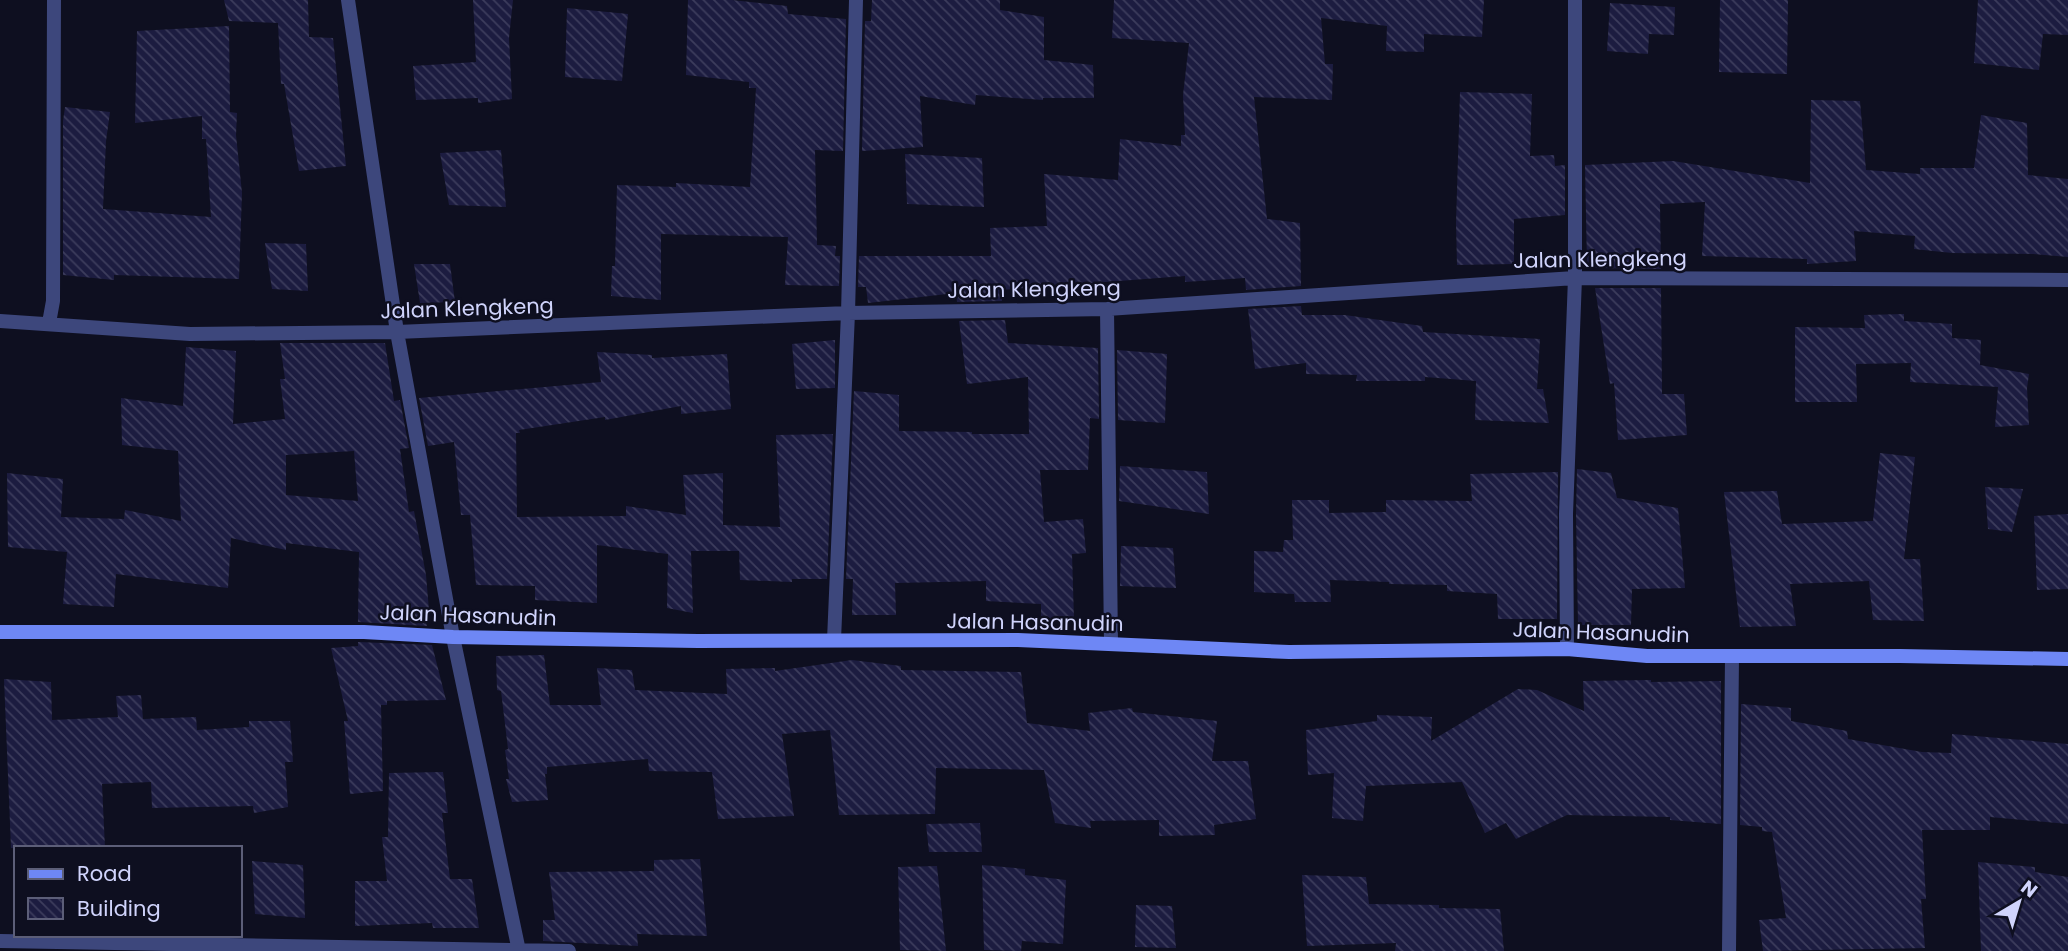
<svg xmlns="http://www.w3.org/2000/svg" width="2068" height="951" font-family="Poppins,sans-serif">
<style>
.building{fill:url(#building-back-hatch);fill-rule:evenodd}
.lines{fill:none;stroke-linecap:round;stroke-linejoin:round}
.minor{stroke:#3d477c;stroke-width:14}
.secondary{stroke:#6e87f5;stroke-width:14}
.labels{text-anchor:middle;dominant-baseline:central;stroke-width:5;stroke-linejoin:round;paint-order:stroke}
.street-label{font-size:21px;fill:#d0d4fc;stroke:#0e0f20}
</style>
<defs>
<pattern id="building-back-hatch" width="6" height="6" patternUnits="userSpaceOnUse" patternTransform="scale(1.75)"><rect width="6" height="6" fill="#1c1c40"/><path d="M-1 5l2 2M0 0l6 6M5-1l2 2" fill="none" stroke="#3c3c5c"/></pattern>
</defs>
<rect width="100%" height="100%" fill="#0e0f20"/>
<path class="building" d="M224,0H308L309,37L333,38L346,166L299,171L284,84H281L278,23L229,21Z
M473,0H513L509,38L512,99L478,103V98L416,100L413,66L476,62Z
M688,0H732L787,6L788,14L846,19L843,151L815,150L817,245L836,246L835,256H840L839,286L785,285L788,237L661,234V300L611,296L612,266H615L617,185L676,187V183L750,187L756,88H749V82L686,75Z
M872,0H1000V10L1044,17V60L1093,65L1094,98H1043V100L976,95L975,105L920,96L923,147L862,151L865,21H871Z
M1114,0H1484L1482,37L1424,34V52L1386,51L1387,26L1321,18L1325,64H1333L1332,100L1254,97L1267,219L1300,223L1301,286L1246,290L1245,278L1185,282V276L1000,290L1002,301L957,302L956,293L868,303L866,287H858L859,256H991L990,228L1047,226L1044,174L1118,180L1120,139L1181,146V135H1185L1183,95L1189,43L1112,38Z
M1720,0H1788L1787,74L1719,72Z
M1978,0H2068V35L2043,34L2039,70L1974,63Z
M1610,3L1675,7L1674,35L1649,34L1648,54L1607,51Z
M567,8L628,14L622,81L565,77Z
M229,26L230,112L237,113L236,135L242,193L239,279L114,275V280L63,275V121L65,107L110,112L106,141L103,209L211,217L206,139H202V116L135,123L137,31Z
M1460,92L1532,94L1530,156L1554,155L1555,166L1565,165V215L1514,219V264L1457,265L1456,223Z
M1811,100L1860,101L1866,170L1920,174V168H1974L1981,115L2027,123L2028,175L2068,179V257L2033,254L1952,253L1914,249L1915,236L1854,231L1856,261L1807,264V259L1702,256L1705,202L1660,204L1661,269L1592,268V265H1587L1585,165L1673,161L1810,183Z
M501,150L506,207L449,205L440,153Z
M905,154L982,158L984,207L907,204Z
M265,243L306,244L308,291L272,289Z
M414,264H450L455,302L420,303Z
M1595,288H1661L1662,394H1684L1687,435L1618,440L1614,383L1610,384Z
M1301,306L1302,315H1345L1422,326L1423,332L1540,339L1537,389H1543L1549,423L1475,420L1476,381L1425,377V381H1356L1357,375L1306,374V363L1255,369L1248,309Z
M1904,314V321L1952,324V338L1981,340L1980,365L2029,374L2027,388L2029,425L1995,427L1998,387L1910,382L1911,363L1856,364L1857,402H1795V327L1865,328L1864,315Z
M1005,320L1008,343L1098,348L1099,419L1090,418L1088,470H1040L1044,522L1083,519L1086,553L1072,554L1074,619L1041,620V604L986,601V581L895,583L896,615H852L853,579H846L854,391L899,395V431L972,432V434H1029L1028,377L967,384L959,321Z
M835,340V388L796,389L792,344Z
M280,343H385L394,401L400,400L409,448L400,449L409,512L414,511L426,575L429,610H423L427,626L358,622L359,552L286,543V550L231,538L228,588L116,574L114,607L63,604L67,552L8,547L7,473L63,479L61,517L124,519L125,510L181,521L178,451L122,445L121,398L183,406L186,347L236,351L233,424L285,419L280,379H285ZM354,451L358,501L286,495V455Z
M1117,350L1167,354L1165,423L1118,420Z
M597,352L652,355V358L727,354L731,409L681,414V406L605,420V417L519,430L520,433H516L517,517L626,516V506L686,515L683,475L723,473V525L780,527L776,435L833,434L827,579H792V582L740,580L739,551H691L693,613L667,608L668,554L597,545V603L535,600V586L476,585L470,515H461L454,442L428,446L419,398L601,382Z
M1880,453L1915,457L1904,559H1920L1924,621L1873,620L1869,581L1790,584L1796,626L1740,627L1724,492L1777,491L1782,524L1873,521Z
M1120,466L1207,472L1209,514L1119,501Z
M1577,469L1611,473L1617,498L1678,508L1685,588L1632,589L1631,625H1578L1576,514Z
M1558,472L1557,619H1498L1497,594L1447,591V585L1389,584V582L1330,580L1331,602H1295L1294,594L1254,592V551L1283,552L1284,540H1293L1292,500H1329V513L1386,512V500L1472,501L1470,474Z
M1985,487L2023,489L2012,532L1988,529Z
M2068,514V589L2037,590L2034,516Z
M1121,546L1173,548L1176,588L1120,586Z
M358,642L432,645L446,700L387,701V705H381L383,791L350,794L344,721H348L331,648L358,646Z
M544,655L550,705H601L597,668L632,670L635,690L727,694L726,669L775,668V671L852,660L901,666V670L1021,672L1027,723L1090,731L1088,713L1132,708L1133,712L1217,721L1212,761H1248L1256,819L1214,825L1215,835L1159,836V820L1090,821L1091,828L1055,823L1044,770L936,768L935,814L839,815L830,730L782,734L794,816L718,819L712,772L649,771L648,759L547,767V774H545L548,800L512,802L506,779H509L505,750L508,749L501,691L497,690L496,656Z
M4,679L51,682L52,720L118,717L116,696L141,695L143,719L196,717L197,730L249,727V721H290L293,762H285L288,807L254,813L253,806L152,808L151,782L102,784L105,848H11Z
M1651,680V682L1721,681V824L1670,820V817L1567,815L1516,839L1506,823L1485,833L1462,782L1366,786L1363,821L1332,818L1334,773L1308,775L1306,730L1377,721V715L1432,717L1431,741L1518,689L1537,690L1584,711L1583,681Z
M1741,704L1791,708V721L1847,731L1848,739L1922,752L1951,753L1952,734L2068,744V824L1990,817V830H1922L1926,899H1921L1925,948L1763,951L1759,920L1786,918L1772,832L1762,831V827L1740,825Z
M443,772L448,813H442L450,879H472L479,928H433L432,923L355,926V881H387L382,837H388L389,773Z
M980,823L982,852H929L926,824Z
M700,859L707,936L637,934L638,946L543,941V920H555L549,872L654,871V860Z
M252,861L303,865L305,918L255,914Z
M1978,862L2035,867V872L2068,877V951H1981Z
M982,865L1025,869V875L1066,880L1063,944L1022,941L1021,951L984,950Z
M937,866L946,951L900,950L898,867Z
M1302,875L1366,877L1369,904L1439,905V908L1500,909L1504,951H1395L1396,943L1307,946Z
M1136,905L1172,906L1176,948L1135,947Z"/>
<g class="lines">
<path class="minor" d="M348,0L397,332L453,637L519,951
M1107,309L1111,644
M0,321L190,334L397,332L848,313L1107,309L1575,278L2068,280
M49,323L53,301L54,0
M834,640L848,313L856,0
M1567,649L1566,514L1575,278V0
M0,941L569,951
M1729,951L1732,657"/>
<path class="secondary" d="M0,632H364L453,637L698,641L1018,640L1289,652L1567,649L1647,656H1900L2068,659"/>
</g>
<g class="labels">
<g class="street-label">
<text transform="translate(1600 259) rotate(-1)">Jalan Klengkeng</text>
<text transform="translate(1034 289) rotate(-1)">Jalan Klengkeng</text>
<text transform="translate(467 308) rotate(-2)">Jalan Klengkeng</text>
<text transform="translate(468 615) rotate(2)">Jalan Hasanudin</text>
<text transform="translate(1035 622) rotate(1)">Jalan Hasanudin</text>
<text transform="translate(1601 632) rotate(2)">Jalan Hasanudin</text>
</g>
</g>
<rect x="14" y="846" width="228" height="91" fill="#0e0f20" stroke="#5c5e78" stroke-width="2"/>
<rect x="28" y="869" width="35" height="10" fill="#6e87f5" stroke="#5c5e78" stroke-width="2"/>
<text x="77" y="881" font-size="21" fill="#d0d4fc">Road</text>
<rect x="28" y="898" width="35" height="21" fill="url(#building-back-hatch)" stroke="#5c5e78" stroke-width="2"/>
<text x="77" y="916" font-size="21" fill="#d0d4fc">Building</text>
<g transform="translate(2019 902) rotate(38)" stroke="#0e0f20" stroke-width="5" paint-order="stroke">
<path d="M0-5L12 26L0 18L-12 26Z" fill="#d0d4fc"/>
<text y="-10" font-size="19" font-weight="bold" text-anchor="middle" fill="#d0d4fc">N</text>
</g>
</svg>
